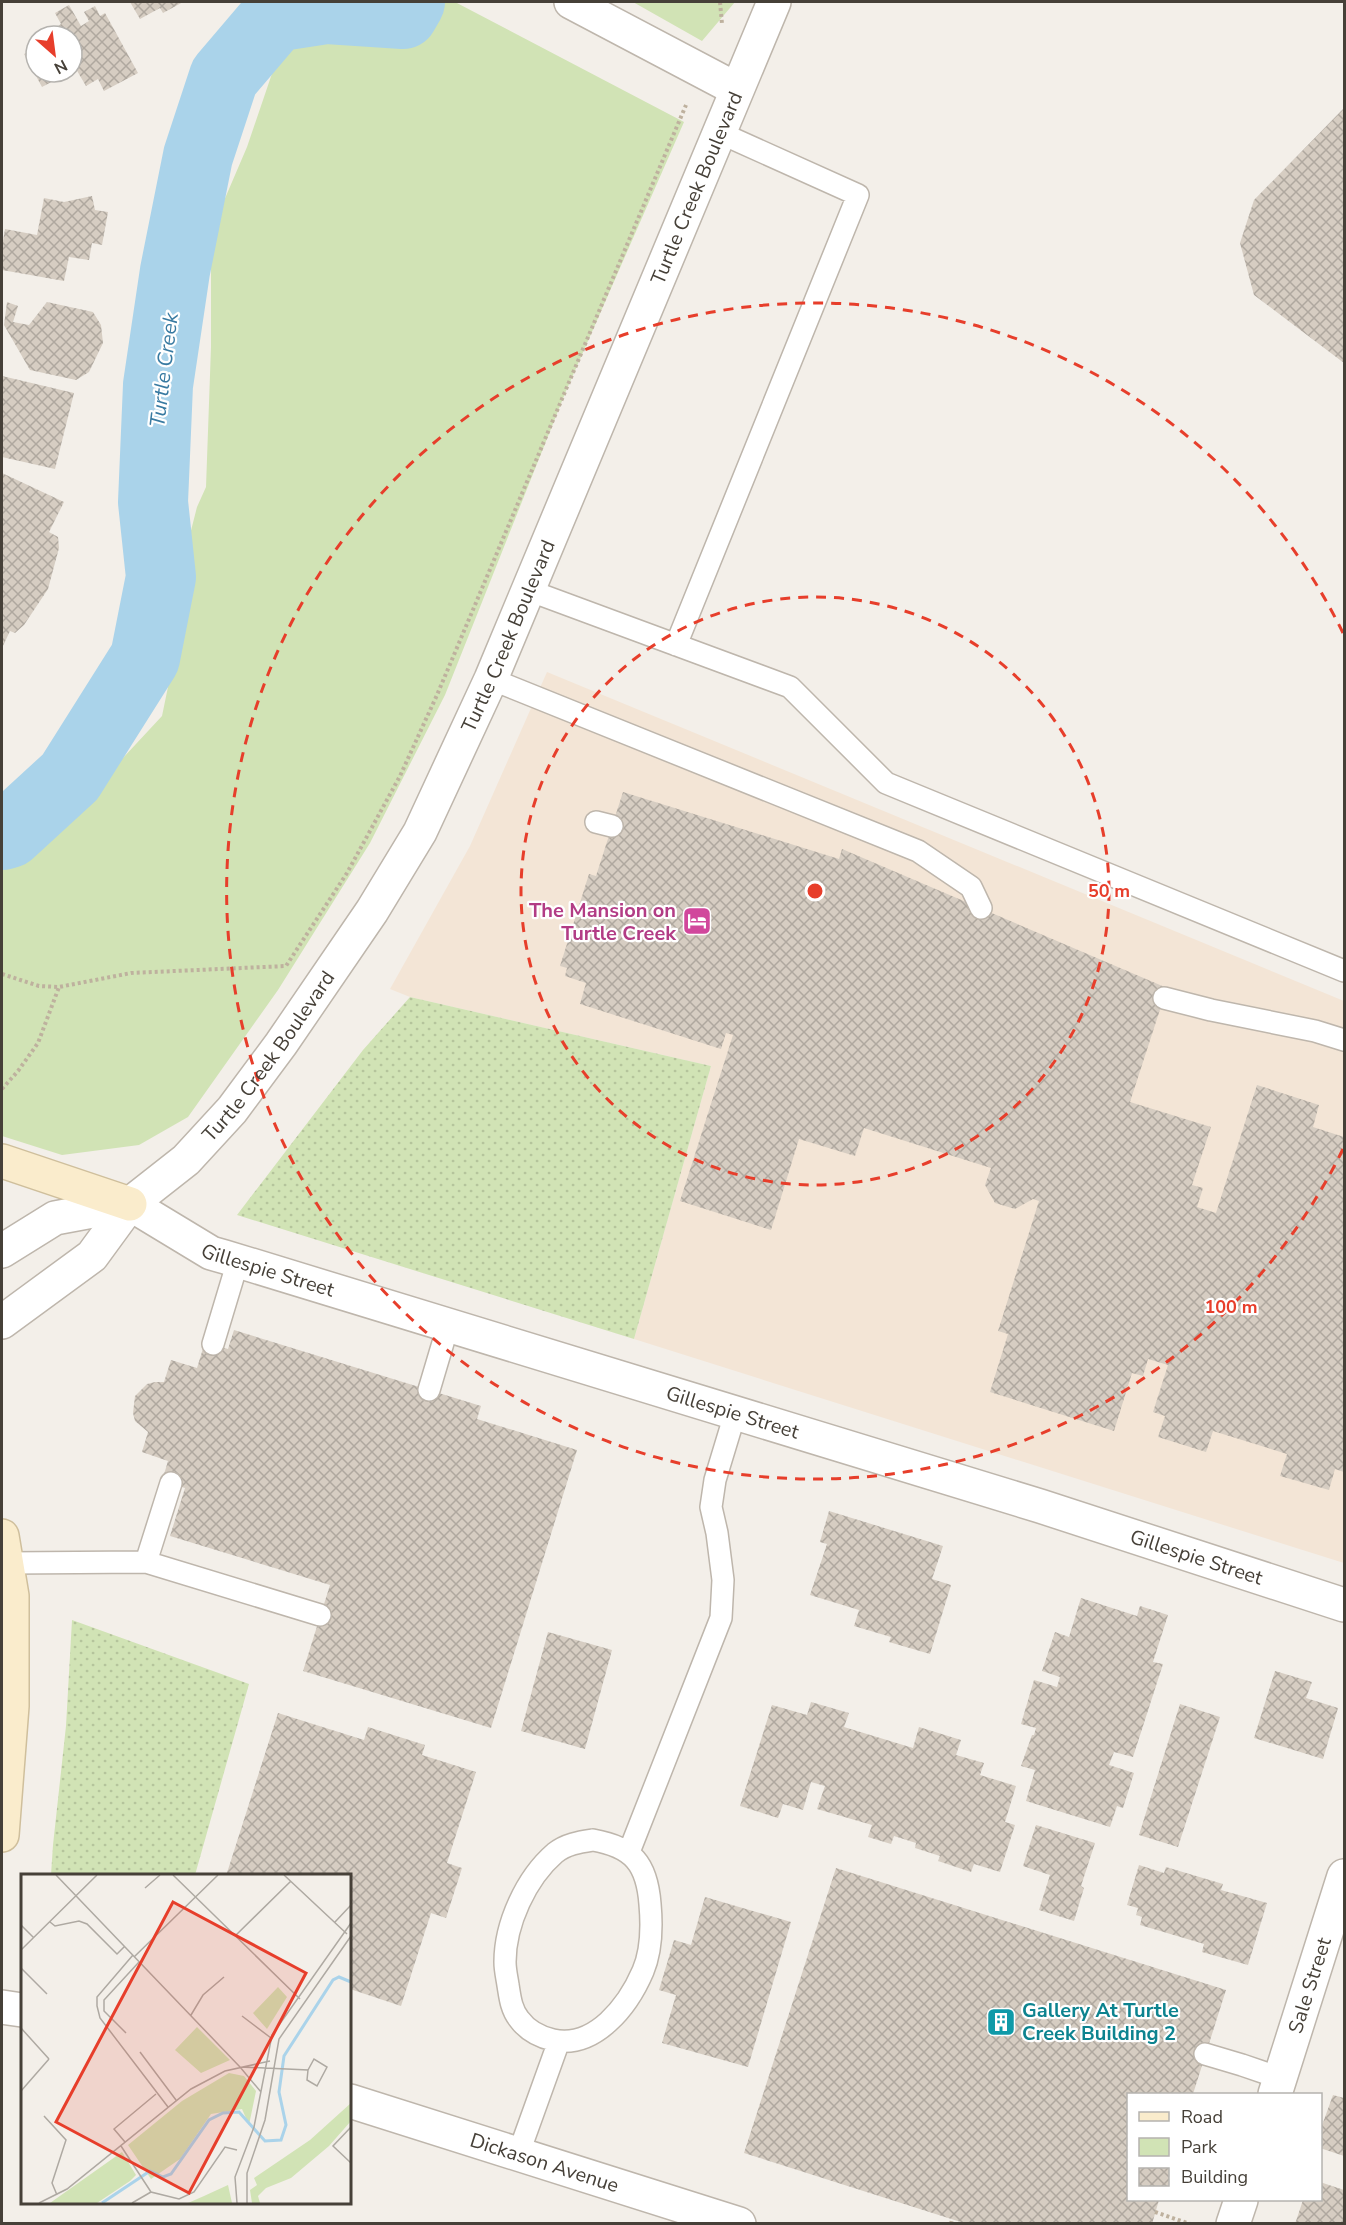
<svg xmlns="http://www.w3.org/2000/svg" width="1346" height="2225" font-family="'Nunito Sans',sans-serif">
<style>
.commercial{fill:#f3e5d6}
.grass{fill:url(#grass-dots)}
.park{fill:#d1e3b5}
.lines{fill:none;stroke-linecap:round;stroke-linejoin:round}
.river{stroke:#aad3ea;stroke-width:70}
.building{fill:url(#building-cross-hatch)}
.lane-casing{stroke:#beb6ac;stroke-width:24}
.street-casing{stroke:#beb6ac;stroke-width:36}
.secondary-casing{stroke:#cfbf9c;stroke-width:36}
.path{stroke:#beb19e;stroke-width:4;stroke-dasharray:3 3;stroke-linecap:butt}
.lane{stroke:#fff;stroke-width:21}
.street{stroke:#fff;stroke-width:33}
.secondary{stroke:#faeccc;stroke-width:33}
.ring{fill:none;stroke:#e73e2b;stroke-width:3;stroke-dasharray:10 8}
.labels{text-anchor:middle;dominant-baseline:central;stroke-width:4.5;stroke-linejoin:round;paint-order:stroke}
.street-label{font-size:20px;fill:#464038;stroke:#fff}
.hotel-label{font-size:20px;font-weight:bold;fill:#b23c85;stroke:#fff;text-anchor:end}
.culture-label{font-size:20px;font-weight:bold;fill:#0d838f;stroke:#fff;text-anchor:start}
.water-label{font-size:21px;font-style:italic;fill:#387aa1;stroke:#fff}
.inset-river{fill:none;stroke:#aad3ea;stroke-width:3}
.inset-road{fill:none;stroke:#aea9a2;stroke-width:1.5}
.view{fill:#e73e2b;fill-opacity:0.15;stroke:#e73e2b;stroke-width:3}
.inset-edge{fill:none;stroke:#464038;stroke-width:3}
.centre{fill:#e73e2b;stroke:#fff;stroke-width:3}
.ring-label{font-size:18px;text-anchor:middle;font-weight:bold;fill:#e73e2b;stroke:#fff;stroke-width:4.5;stroke-linejoin:round;paint-order:stroke}
</style>
<defs>
<pattern id="grass-dots" width="8" height="8" patternUnits="userSpaceOnUse" patternTransform="scale(1.5)"><rect width="8" height="8" fill="#d1e3b5"/><path d="M2 2h.1M6 6h.1" fill="none" stroke="#b5c49c" stroke-width="1.8" stroke-linecap="round"/></pattern>
<pattern id="building-cross-hatch" width="8" height="8" patternUnits="userSpaceOnUse" patternTransform="scale(1.5)"><rect width="8" height="8" fill="#d6cdc2"/><path d="M0 0l8 8M0 8l8-8" fill="none" stroke="#afa89f"/></pattern>
</defs>
<rect width="100%" height="100%" fill="#f3efe9"/>
<path class="commercial" d="M547,672L1344,1001V1563L634,1339L711,1066L410,997L390,989L470,846Z"/>
<path class="grass" d="M410,997L711,1066L634,1339L237,1215L363,1050Z
M72,1620L249,1684L195,1875H51L53,1845L66,1726Z"/>
<path class="park" d="M319,2H455L684,122L566,391L445,695L370,843L278,990L188,1117L139,1145L62,1155L2,1136V851L69,816L162,716L174,658L181,570L197,507L206,487L211,347V231L247,147L280,50Z
M633,2H735L702,41Z"/>
<g class="lines">
<path class="river" d="M2,835L9,833L70,777L145,658L161,577L153,502L158,385L175,271L198,156L224,77L275,17L327,9L403,14L410,2"/>
</g>
<path class="building" d="M130,2H183L163,13L160,8L140,19Z
M69,5L81,26L89,21L84,12L95,6L100,16L105,13L138,73L104,91L98,79L86,86L76,69L72,71V36H56L60,34L57,27L61,24L55,13Z
M36,47V72H70L42,87L24,54Z
M1344,108V363L1254,295L1240,243L1254,200Z
M92,196L95,210L108,212L102,245L92,243L89,260L69,257L64,281L2,270V247L5,229L37,235L44,198L64,202Z
M7,302L18,306L13,322L29,325L47,302L93,312L101,325L103,343L89,372L76,380L30,370L4,325Z
M2,376L74,393L55,469L2,457Z
M2,473L64,502L49,532L58,537L59,548L48,589L24,625L15,633L10,631L2,648Z
M623,792L839,859L842,849L1167,988L1130,1102L1211,1127L1192,1185L1203,1188L1197,1207L1216,1213L1257,1085L1319,1105L1313,1127L1344,1137V1472L1335,1469L1329,1490L1280,1476L1287,1454L1213,1431L1206,1452L1158,1437L1165,1416L1153,1412L1168,1365L1148,1359L1143,1376L1132,1373L1114,1431L990,1392L1008,1334L998,1331L1039,1201L1033,1199L1015,1209L995,1203L985,1185L991,1168L864,1128L855,1156L799,1139L771,1230L680,1201L733,1035L726,1033L721,1049L580,1004L586,983L565,976L567,968L560,966L589,874L596,876Z
M234,1330L481,1406L477,1419L577,1450L491,1728L303,1671L330,1585L170,1536L185,1488L162,1481L168,1461L142,1452L148,1432L135,1421L133,1413L135,1396L147,1384L155,1382H164L171,1360L197,1368L205,1342L228,1349Z
M829,1511L943,1546L932,1579L951,1585L930,1654L889,1642L891,1637L854,1626L859,1610L810,1595L827,1544L820,1542Z
M1081,1598L1137,1616L1140,1606L1168,1615L1153,1662L1163,1664L1133,1757L1114,1752L1109,1765L1134,1773L1123,1808L1117,1806L1110,1827L1026,1801L1035,1770L1021,1766L1032,1735H1034L1036,1728L1021,1724L1034,1680L1057,1687L1060,1677L1042,1671L1055,1632L1069,1637Z
M548,1632L612,1650L585,1749L521,1731Z
M1275,1671L1312,1682L1306,1698L1338,1708L1323,1759L1254,1738Z
M811,1702L849,1713L844,1727L913,1748L919,1727L961,1740L956,1755L984,1763L980,1775L1016,1786L1005,1822L1015,1825L1000,1872L974,1864L971,1872L938,1861L940,1856L915,1848L916,1843L894,1836L891,1844L868,1837L872,1825L817,1809L825,1786L811,1782L803,1810L783,1804L778,1818L740,1806L772,1705L807,1715Z
M1180,1704L1220,1717L1178,1847L1139,1835Z
M278,1713L364,1740L368,1727L425,1745L422,1755L476,1772L447,1863L462,1868L446,1918L431,1913L401,2006L350,1989V1876H226Z
M1036,1825L1095,1843L1081,1886L1084,1888L1074,1921L1039,1910L1050,1875L1023,1866Z
M1139,1865L1164,1873L1166,1867L1223,1884L1221,1890L1267,1903L1248,1965L1202,1952L1204,1944L1140,1925L1142,1917L1136,1915L1138,1908L1127,1905Z
M836,1868L1226,1990L1193,2094H1128V2200H1159L1152,2224H967L744,2153Z
M705,1897L791,1922L748,2067L662,2043L676,1995L659,1990L674,1940L691,1945Z
M1333,2095L1344,2098V2156L1320,2148V2131Z
M1320,2182L1344,2190V2224H1295L1303,2200H1320Z"/>
<g class="lines">
<g class="lane-casing">
<path id="lane" d="M528,590L790,687L886,783L1344,971
M676,645L858,195L718,132
M491,679L918,851L971,887L981,908
M596,822L612,826
M1164,998L1211,1010L1315,1031L1344,1040
M213,1344L238,1261
M429,1390L448,1326
M146,1562L171,1483
M8,1563L146,1562L320,1615
M593,1840C633,1847 647,1864 650,1904C652,1926 652,1950 643,1971C628,2006 595,2049 553,2040C540,2037 527,2030 519,2019C511,2009 510,1997 508,1985C507,1978 505,1970 505,1962C505,1924 526,1878 555,1853C566,1844 580,1842 593,1840Z
M629,1852L721,1618L723,1580L717,1533L711,1507L715,1480L735,1414
M1205,2054L1242,2065L1280,2078
M518,2155L559,2041"/>
</g>
<g class="street-casing">
<g id="street">
<path d="M571,2L736,89"/>
<path id="s1" d="M130,1204L211,1253L225,1257L1040,1506L1344,1605"/>
<path d="M2,1251L55,1218L130,1204"/>
<path id="s2" d="M2,1322L92,1256L130,1204L186,1160L232,1110L281,1044L372,911L420,832L491,679L774,2"/>
<path d="M2,2007L22,2010"/>
<path id="s3" d="M1275,2094L1344,1876"/>
<path id="s4" d="M350,2101L739,2224"/>
<path d="M1233,2224L1241,2200"/>
</g>
</g>
<g class="secondary-casing">
<path id="secondary" d="M2,1161L130,1204
M2,1536L12,1596V1706L2,1835"/>
</g>
<path class="path" d="M720,2L722,24
M2,974L39,986L59,987L131,973L286,966L347,873L400,776L437,695L686,105
M2,1089L18,1071L38,1043L59,987
M1155,2212L1190,2224
M951,2224L952,2219"/>
<use href="#lane" class="lane"/>
<use href="#street" class="street"/>
<use href="#secondary" class="secondary"/>
</g>
<g class="ring">
<circle cx="815" cy="891" r="294"/>
<path d="M1343 1149A588 588 0 1 1 1343 633"/>
</g>
<defs>
<g id="hotel-square" transform="scale(1.5)"><rect x="-9" y="-9" width="18" height="18" rx="4" fill="#d1479c" stroke="#fff"/><path d="M-6-4.5h1.5V1H6V5H4.5V3h-9V5H-6ZM-4 0a1.8 1.8 0 1 1 3.6 0ZM.5 0V-2.5h3Q6-2.5 6 0Z" fill="#fff"/></g>
<g id="building-square" transform="scale(1.5)"><rect x="-9" y="-9" width="18" height="18" rx="4" fill="#0f9aa8" stroke="#fff"/><path d="M-4-6H4V6H1V3H-1V6H-4ZM-2.5-4.3h1.7v1.8h-1.7ZM.8-4.3h1.7v1.8H.8ZM-2.5-1h1.7V.8h-1.7ZM.8-1h1.7V.8H.8Z" fill="#fff"/></g>
</defs>
<g fill-rule="evenodd">
<use href="#hotel-square" x="697" y="921"/>
<use href="#building-square" x="1001" y="2022"/>
</g>
<g class="labels">
<g class="street-label">
<text stroke="none"><textPath href="#s2" startOffset="1352">Turtle Creek Boulevard</textPath></text>
<text stroke="none"><textPath href="#s2" startOffset="866">Turtle Creek Boulevard</textPath></text>
<text stroke="none"><textPath href="#s2" startOffset="380">Turtle Creek Boulevard</textPath></text>
<text stroke="none"><textPath href="#s1" startOffset="154">Gillespie Street</textPath></text>
<text stroke="none"><textPath href="#s1" startOffset="640">Gillespie Street</textPath></text>
<text stroke="none"><textPath href="#s1" startOffset="1126">Gillespie Street</textPath></text>
<text stroke="none"><textPath href="#s3" startOffset="114">Sale Street</textPath></text>
<text stroke="none"><textPath href="#s4" startOffset="204">Dickason Avenue</textPath></text>
</g>
<g class="hotel-label">
<text x="676" y="910">The Mansion on<tspan x="676" dy="23">Turtle Creek</tspan></text>
</g>
<g class="culture-label">
<text x="1022" y="2010">Gallery At Turtle<tspan x="1022" dy="23">Creek Building 2</tspan></text>
</g>
<g class="water-label">
<text transform="translate(164 370) rotate(-83)">Turtle Creek</text>
</g>
</g>
<g transform="translate(21 1874)">
<rect width="330" height="330" fill="#f3efe9"/>
<path d="M257,113L266,123L246,155L232,139ZM176,153L209,186L180,199L154,176Z" fill="#d1e3b5"/>
<path d="M208,199L223,202L235,217L228,251L221,235L190,240L159,285L130,305L107,271L161,227ZM330,229V247L308,272L270,304L245,314L237,322L239,329H231L229,316L236,311L233,304L289,266ZM101,278L115,301L109,307L76,329H29ZM207,311L211,329H167L183,322Z" fill="#d1e3b5"/>
<path class="inset-river" d="M81,329L129,297L142,303L150,300L188,246L202,239L218,238L244,267L260,266L265,251L258,218L263,182L312,106L318,103L330,108"/>
<path class="inset-road" d="M35,1L219,193M152,1L279,125M263,1L326,60M124,14L139,1M29,48L34,52L58,47L66,50L96,80L103,73M314,48L330,31M0,51L13,64M214,62L270,7M0,76L76,1M112,81L76,123V132L79,144L147,233M113,83L197,1M0,94L26,120M170,141L182,121L203,103M221,142L250,164M0,154L28,185M105,159L83,137V126L118,88M119,178L155,226M219,193L287,196L286,206L296,212L306,193L293,185L287,196M219,193L240,218M0,217L28,185M23,242L45,266L31,309L36,321M330,253L312,272L330,289M104,268L93,255L135,220M100,272L130,318L158,325L173,318L204,273L216,276M18,329L46,315L170,215L204,197L249,187M111,329L130,318M216,329L214,303L233,253L251,161L330,49M226,329V299L244,246L258,165L330,62"/>
<path class="view" d="M152,28L285,99L168,319L35,248Z"/>
<rect width="330" height="330" class="inset-edge"/>
</g>
<circle cx="815" cy="891" r="9" class="centre"/>
<g class="ring-label">
<text x="1109" y="897">50 m</text>
<text x="1231" y="1313">100 m</text>
</g>
<rect width="1346" height="2225" fill="none" stroke="#464038" stroke-width="6"/>
<rect x="1127" y="2093" width="195" height="108" fill="#ffffff" stroke="#b5b3af" stroke-width="1.5"/>
<rect x="1139" y="2112" width="30" height="9" fill="#faeccc" stroke="#b5b3af" stroke-width="1.5"/>
<text x="1181" y="2123" font-size="18" fill="#464038">Road</text>
<rect x="1139" y="2138" width="30" height="18" fill="#d1e3b5" stroke="#b5b3af" stroke-width="1.5"/>
<text x="1181" y="2153" font-size="18" fill="#464038">Park</text>
<rect x="1139" y="2168" width="30" height="18" fill="url(#building-cross-hatch)" stroke="#b5b3af" stroke-width="1.5"/>
<text x="1181" y="2183" font-size="18" fill="#464038">Building</text>
<g transform="translate(54 54) rotate(152)"><circle r="28" fill="#ffffff" stroke="#b5b3af" stroke-width="1.5"/>
<path d="M0-4.5L10 22L0 15L-10 22Z" fill="#e73e2b"/>
<text y="-9" font-size="16" font-weight="bold" text-anchor="middle" fill="#464038">N</text>
</g>
</svg>
